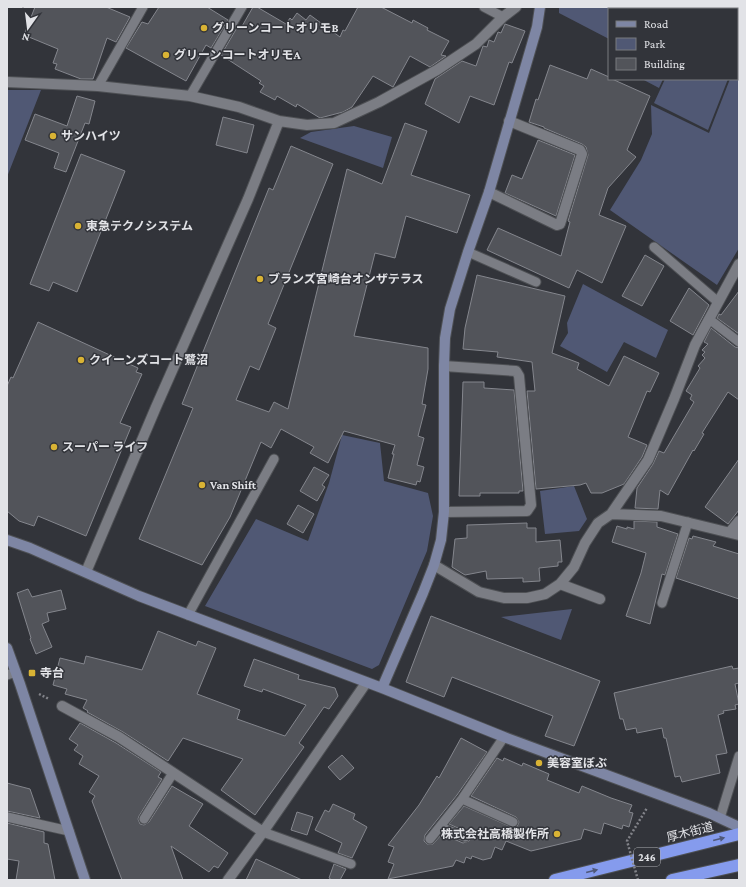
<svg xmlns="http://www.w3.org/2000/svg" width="746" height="887" font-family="'Crimson Pro','Noto Sans JP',serif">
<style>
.green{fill:#505874}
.building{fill:#52545a;stroke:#84868d}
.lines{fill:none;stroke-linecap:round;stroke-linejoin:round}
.lane-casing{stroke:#4e5054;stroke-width:11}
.street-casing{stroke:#4e5054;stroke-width:12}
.secondary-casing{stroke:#4e5054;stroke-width:12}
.highway-casing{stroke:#4e5054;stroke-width:14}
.path{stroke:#828389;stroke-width:2.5;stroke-dasharray:2 2;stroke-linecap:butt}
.lane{stroke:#7b7d84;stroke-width:9}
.street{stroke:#7b7d84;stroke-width:10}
.secondary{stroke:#7e86a4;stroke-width:10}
.highway{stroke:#859bed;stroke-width:12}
.path-bridge{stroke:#828389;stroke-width:2.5;stroke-dasharray:2 2;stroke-linecap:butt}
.oneway{fill:#4f5879}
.poi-dot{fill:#d9b334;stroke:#32343a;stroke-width:1.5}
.labels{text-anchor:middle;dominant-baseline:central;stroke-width:3;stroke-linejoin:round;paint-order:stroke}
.shield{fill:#32343a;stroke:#adaeb3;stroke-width:1}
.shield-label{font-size:11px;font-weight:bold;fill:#e2e3e7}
.poi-label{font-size:12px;font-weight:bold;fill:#e2e3e7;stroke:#32343a;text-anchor:start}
.street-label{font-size:12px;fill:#e2e3e7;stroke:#32343a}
</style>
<rect width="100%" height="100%" fill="#32343a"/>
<path class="green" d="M559,7H686L685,9H609V39L559,13Z
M689,7H739V16L737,18V9H688Z
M739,57V248L717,285L610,210L641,160L652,134L651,105L709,133L730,79H737V62Z
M642,79H663L659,88Z
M665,79H728L708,130L654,103Z
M7,90H41L7,177Z
M354,126L392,137L383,168L300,138L311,132Z
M583,284L668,330L656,358L624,342L607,372L560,346L568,333L567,323Z
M342,435L380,443L384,481L428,493L433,516L427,551L379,665L372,669L205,606L256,519L308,541L329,483Z
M574,486L587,519L579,531L545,534L540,491Z
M572,609L561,640L501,617Z"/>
<path class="building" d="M35,7H106L130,17L116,42L107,38L93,79H81L55,69L57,64L53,63L58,49L24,35Z
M159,7H207L228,20L211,48L206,45L186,81L126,48L142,22L148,24Z
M253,7H257L286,24L290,18L292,20L297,13L306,20L310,15L340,37L343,30L345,31L358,7H381L412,23L413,20L428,28L427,30L449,41L441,55L446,56L430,67L410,56L393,87L373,76L352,107L343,112L320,118L297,104L296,107L277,96L275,100L260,92L264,86L259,83L261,81L221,55L238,26L241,28Z
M505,24L525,31L512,63L509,62L494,105L470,96L459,123L425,104L435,79L462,61L476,66L483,46L487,47L489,40L494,42L498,32L501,33Z
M550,65L587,79L591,69L609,77V79H612L650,96L627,150L636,157L608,188L599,215L626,226L602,283L577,270L569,288L487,250L498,228L561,256L570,222L568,221L588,155L586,147L582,144L544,128V127L529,122L536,99L538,100Z
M77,96L95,101L89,124L85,123L66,172L54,168L59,153L25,140L35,114L67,126Z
M223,117L254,125L247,153L216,145Z
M405,123L427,131L411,175L470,195L457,233L406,216L395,258L375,253L354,336L428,348V369L422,404L426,405L418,436L424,438L417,465L424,467L420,482L417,481L416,485L388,478L394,454H392L395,445L344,431L328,463L310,453L314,447L281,429L271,448L261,442L230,517L202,565L139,539L193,408L182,404L269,188L273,190L291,146L333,164L268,324L276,328L259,370L250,366L236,400L269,412L274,402L288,409L347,169L382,184Z
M538,140L575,155L556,216L505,193L512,175L522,179Z
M81,154L125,171L77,292L53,282L49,291L30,284Z
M645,255L664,266L642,306L622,296Z
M477,275L565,296L552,353L579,363L577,369L609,386L624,356L659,373L650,392L647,391L628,437L647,445L642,457L624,484L602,493H591L586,483L580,485L536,489L527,391H535L532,362L497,357L498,352L463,349L465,328Z
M689,288L709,305L693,335L670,321Z
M739,291V334L717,318L719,314L721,315Z
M38,322L138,368L136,372L142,374L120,423L131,427L86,536L38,516L34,526L19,521L7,511V386L11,377L13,378Z
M711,328L735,347L739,348V400L728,392L702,433L704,434L694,451L693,450L668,495L660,490L658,509L635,508L637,488L653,464L659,451L664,453L694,402L690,399L692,395L686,391L700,368L698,366L705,358L702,355L705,352L702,350L708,344L704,342Z
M463,382H484V388L514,390L523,491H519V493H480V496H459Z
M739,459V510L728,524L705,507Z
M314,467L329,475L322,485L325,487L317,501L300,491Z
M298,505L314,514L303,533L287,524Z
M634,521L657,522V527L678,534L665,575L662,574L650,624L626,616L641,573L646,553L612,542L617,526L627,529V527L634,529Z
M527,523V528H536V542L560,540L562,562H558V566L539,568L540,581L523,582V578L487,579L486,571L465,575L452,567L455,539L467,538V525Z
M693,536L716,542L713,546L739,554V599L676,578L689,538L692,539Z
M28,589L32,597L61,590L66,609L47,613L49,621L42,624L52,647L36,654L30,639L31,638L17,593Z
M431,616L600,681L574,746L545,736L553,716L452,677L444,697L406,682Z
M158,631L196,646L198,641L216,648L197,694L240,710L237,719L285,736L306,705L263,689L262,692L244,686L254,659L299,675L298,679L335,688L338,696L329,709L324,707L299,743L304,747L255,815L221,790L243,759L183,738L168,761L123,732L87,712L88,711L83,708L87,700L65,694L67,689L53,685L60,658L84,664L86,656L142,670Z
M732,666L733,669L739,668V683L735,684L739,704L735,705L736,709L723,711L724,713L718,715L727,753L716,755L720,773L682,782L680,776L675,777L666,738H664L662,728L637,733L636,728L626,730L623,719H620L614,693Z
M80,723L116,743L161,772L158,777L162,779L139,816L138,819L140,824L144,825L149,822L172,786L203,804L189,826L228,853L218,868L214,866L209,872L171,846L183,880H122L92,801L95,796L89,792L99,776L79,764L83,756L74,750L78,745L69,739Z
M461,738L487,752L457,795L425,835L424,841L427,844H433L442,834L463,843L469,841L471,837L469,833L449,824L464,806L511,827H517L519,822L516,817L471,796L497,758L503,761L504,758L522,766L523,763L549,774L547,780L579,793L582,786L611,798L632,805L629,812L633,813L629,827L623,825L622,829L604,823L601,834L584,829L581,839L531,851L506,841L502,850L495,847L491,858L483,860L472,856L471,859L466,857L464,863L456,860L453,866L388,879L394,864L388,862L394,847L388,845L419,805L437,776L439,778Z
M342,755L354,768L340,780L328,767Z
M7,783L30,789L40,818L7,811Z
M333,804L355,814L353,819L367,827L352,858L338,853L342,843L315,830L325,810L329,812Z
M297,812L313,817L307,835L291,830Z
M7,823L44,832V843L48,844L55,880H16L19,861L7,859Z
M256,859L302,880H246Z
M334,864L346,869L340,880H332L329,878Z"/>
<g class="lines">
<g class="lane-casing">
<path id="lane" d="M484,7L503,17
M98,86L143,7
M190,96L242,7
M654,247L718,302
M468,252L536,282
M709,319L739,342
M662,603L688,522
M188,615L274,459
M7,675L16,672
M462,799L513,822
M7,817L69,831
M720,818L739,756
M144,819L173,773
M440,827L465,837
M263,832L351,864
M430,839L462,799L504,737"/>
</g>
<g class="street-casing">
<path id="street" d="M7,82L98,86L190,96L239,107L279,121L307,125L334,123L379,102L437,70L476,44L503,17L516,7
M489,192L557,225L560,224L582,154L580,150L509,121
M444,512L527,511L531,505L519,376L516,371L444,366
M611,514L648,460L674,399L695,345L739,264
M730,532L739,521
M434,565L479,592L504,598H527L545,594L560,584L574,567L585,543L598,523L611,514L661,516L739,535
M86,572L156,407L248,199L279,121
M560,584L600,599
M62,706L119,737L263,832
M228,880L263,832L366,683"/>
</g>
<g class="secondary-casing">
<path id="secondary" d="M7,540L30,548L139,596L382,688L504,737L709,813L739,827
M7,648L20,684L85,880
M382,688L423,593L434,565L441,540L444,512V366L445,338L450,309L468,252L489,192L537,27L540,7"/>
</g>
<g class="highway-casing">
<path id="highway" d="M555,880L739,834
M672,880L739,865"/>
</g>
<path class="path" d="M39,694L49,699"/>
<use href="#lane" class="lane"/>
<use href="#street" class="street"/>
<use href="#secondary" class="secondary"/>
<use href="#highway" class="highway"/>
<path class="path-bridge" d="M638,880L627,841L647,808"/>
</g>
<defs><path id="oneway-solid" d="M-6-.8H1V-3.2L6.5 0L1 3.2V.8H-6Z"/></defs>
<g class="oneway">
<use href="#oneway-solid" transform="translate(719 839) rotate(-14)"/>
<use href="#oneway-solid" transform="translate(592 871) rotate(-14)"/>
</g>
<g class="poi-dot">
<circle cx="204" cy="28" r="4"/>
<circle cx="166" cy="55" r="4"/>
<circle cx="53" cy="136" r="4"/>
<circle cx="78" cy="226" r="4"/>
<circle cx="260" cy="279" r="4"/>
<circle cx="81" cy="360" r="4"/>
<circle cx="54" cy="447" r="4"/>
<circle cx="202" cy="485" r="4"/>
<rect x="28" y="669" width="8" height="8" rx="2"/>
<circle cx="539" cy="763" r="4"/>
<circle cx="557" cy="834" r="4"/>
</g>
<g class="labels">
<rect class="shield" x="634" y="848" width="26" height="18" rx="3"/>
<g class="shield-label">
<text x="647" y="857">246</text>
</g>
<g class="poi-label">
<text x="212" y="28">グリーンコートオリモB</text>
<text x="174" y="55">グリーンコートオリモA</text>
<text x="61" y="136">サンハイツ</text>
<text x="86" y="226">東急テクノシステム</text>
<text x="268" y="279">ブランズ宮崎台オンザテラス</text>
<text x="89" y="360">クイーンズコート鷺沼</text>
<text x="62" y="447">スーパー ライフ</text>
<text x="210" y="485">Van Shift</text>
<text x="40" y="673">寺台</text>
<text x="547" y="763">美容室ぼぶ</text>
<text x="549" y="834" text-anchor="end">株式会社高橋製作所</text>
</g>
<g class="street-label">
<text transform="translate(690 832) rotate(-14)">厚木街道</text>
</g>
</g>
<rect width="746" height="887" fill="none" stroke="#e2e3e7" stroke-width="16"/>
<rect x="608" y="8" width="130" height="72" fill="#32343a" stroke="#787a7f"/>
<rect x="616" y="21" width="20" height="6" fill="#7e86a4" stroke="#787a7f"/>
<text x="644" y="28" font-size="12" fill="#e2e3e7">Road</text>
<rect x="616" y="38" width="20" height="12" fill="#505874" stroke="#787a7f"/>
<text x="644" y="48" font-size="12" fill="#e2e3e7">Park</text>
<rect x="616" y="58" width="20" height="12" fill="#52545a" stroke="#787a7f"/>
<text x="644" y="68" font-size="12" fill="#e2e3e7">Building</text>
<g transform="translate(28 28) rotate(194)" stroke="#32343a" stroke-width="3" paint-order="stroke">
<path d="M0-3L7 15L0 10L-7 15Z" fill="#e2e3e7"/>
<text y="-6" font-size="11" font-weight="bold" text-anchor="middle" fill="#e2e3e7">N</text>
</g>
</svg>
